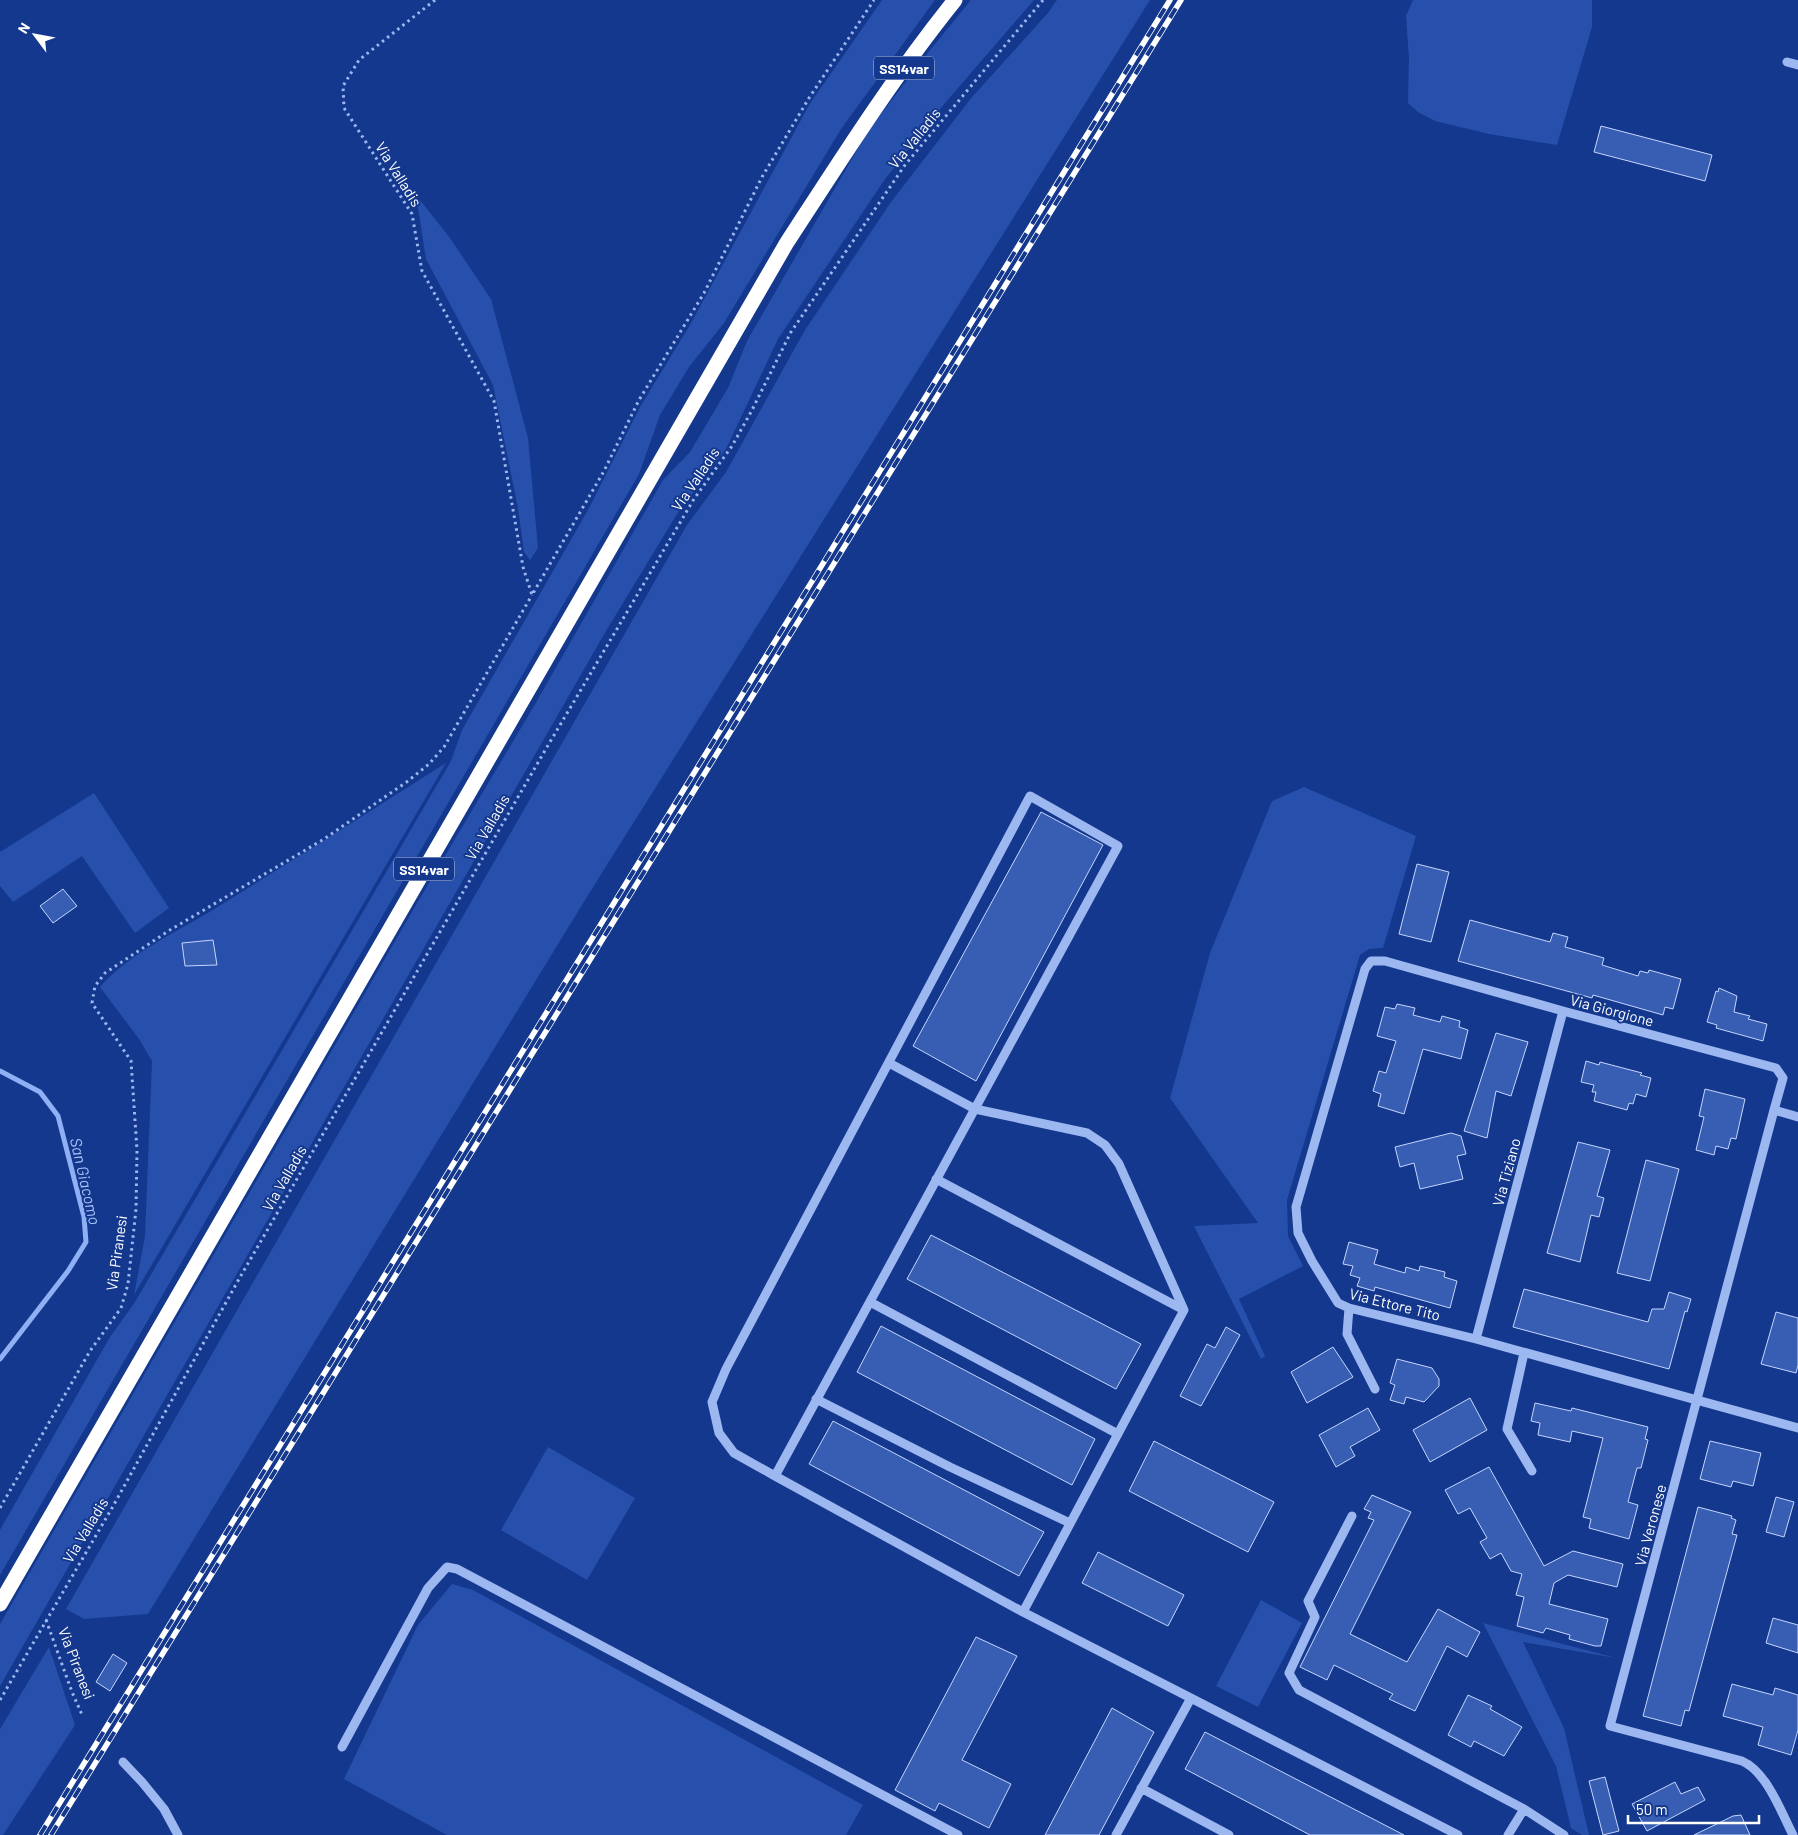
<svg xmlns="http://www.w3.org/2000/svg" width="1798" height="1835" font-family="Barlow,sans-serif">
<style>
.green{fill:#2650ac}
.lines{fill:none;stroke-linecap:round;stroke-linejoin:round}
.stream{stroke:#8fb0f4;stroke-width:5}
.building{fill:#385eb4;stroke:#c4d6fc}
.path{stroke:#9db7f1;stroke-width:3;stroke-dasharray:2.5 4;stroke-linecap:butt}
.minor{stroke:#9db7f1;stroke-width:9}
.highway{stroke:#fff;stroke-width:15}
.rail-casing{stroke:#fff;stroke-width:5.5}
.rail{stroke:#14388d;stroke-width:4;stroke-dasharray:11;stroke-linecap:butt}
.labels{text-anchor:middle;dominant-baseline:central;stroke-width:4;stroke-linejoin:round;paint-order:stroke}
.shield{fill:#14388d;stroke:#b8c3dd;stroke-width:1}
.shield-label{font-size:14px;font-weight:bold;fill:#fff}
.street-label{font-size:15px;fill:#fff;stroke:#14388d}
.water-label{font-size:16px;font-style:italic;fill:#a9c2f8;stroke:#14388d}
</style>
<rect width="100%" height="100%" fill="#14388d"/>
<path class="green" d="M882,0H935L841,129L724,323L689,367L660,415L639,474L0,1575V1530L110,1337L135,1302L451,761L462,730L588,510L640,407L690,325L809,105Z
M971,0H1034L945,103L885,179L778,339L726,449L677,514L606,631L0,1686V1624L420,898L534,706L663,480L690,452L728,388L747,341L868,131L931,49Z
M1057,0H1150L590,892L148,1614L84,1619L66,1609L687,525L726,472L805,330L891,202L972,97L1048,13Z
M1413,0H1592V27L1557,145L1489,134L1435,121L1418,112L1408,103L1409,58L1406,16Z
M416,195L450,238L491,299L528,438L538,548L530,560L524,552L518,508L493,385L426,259Z
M446,763L134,1295L145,1236L152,1061L139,1039L100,987C131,952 177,932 216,908C293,860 369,812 446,763Z
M1304,787L1416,836L1383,948L1369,949L1360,955L1287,1200L1288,1236L1303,1266L1239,1299L1265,1356L1261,1359L1194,1226L1258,1223L1170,1098L1210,953L1272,801Z
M94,793L169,908L135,933L82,856L13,902L0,886V852Z
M548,1447L635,1498L587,1580L501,1530Z
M452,1584L473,1590L863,1805L846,1835H447L344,1779L418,1625Z
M1261,1600L1302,1623L1258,1707L1216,1686Z
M1483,1623L1616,1658L1523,1642L1564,1728L1589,1835H1582L1571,1828L1556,1766Z
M49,1647L75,1725L3,1835H0V1729Z"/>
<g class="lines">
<path class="stream" d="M0,1071L40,1092L58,1116L84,1217L86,1242L68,1271L0,1359"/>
</g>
<path class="building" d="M1601,126L1712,155L1705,181L1594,152Z
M1041,812L1103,845L976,1081L913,1046Z
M1417,864L1449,872L1431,942L1399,934Z
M63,889L77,906L53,923L40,906Z
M1470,920L1550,942L1553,933L1568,937L1565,947L1604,958L1602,965L1638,976L1640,971L1648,973L1649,970L1681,979L1673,1009L1665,1007L1663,1015L1593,995L1592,998L1458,961Z
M213,940L217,965L185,966L182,943Z
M1719,988L1737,996L1734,1012L1750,1016L1748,1019L1767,1024L1763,1041L1716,1028L1717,1025L1707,1022L1716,991L1718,992Z
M1397,1004L1415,1008L1413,1015L1440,1022L1442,1016L1460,1021L1459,1027L1468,1030L1461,1059L1423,1049L1404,1114L1378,1106L1381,1094L1373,1091L1379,1071L1386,1073L1396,1041L1377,1036L1385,1007L1395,1009Z
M1496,1033L1528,1042L1511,1096L1496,1091L1487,1138L1464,1131Z
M1586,1061L1599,1065L1600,1062L1642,1073L1640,1075L1651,1078L1646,1097L1636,1094L1633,1104L1629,1103L1627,1110L1594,1101L1596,1092H1592L1594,1085L1581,1082Z
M1705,1089L1745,1099L1736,1139L1731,1138L1728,1149L1716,1146L1714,1155L1696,1150L1704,1117L1699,1116Z
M1451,1133L1461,1136L1466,1154L1457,1156L1463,1179L1420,1189L1414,1163L1400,1167L1395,1147Z
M1578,1142L1610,1150L1597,1196L1604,1198L1599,1217L1591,1215L1580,1262L1547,1253Z
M1646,1160L1679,1169L1650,1281L1617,1273Z
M931,1235L1141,1344L1116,1389L907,1279Z
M1349,1242L1378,1250L1374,1264L1405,1273L1406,1267L1419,1271L1420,1266L1445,1272L1444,1277L1457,1281L1450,1308L1375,1287L1374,1291L1357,1286L1360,1278L1350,1275L1353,1266L1343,1264Z
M1524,1289L1648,1322L1652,1309H1664L1669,1292L1691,1299L1687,1312L1685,1311L1669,1369L1513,1327Z
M1776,1312L1798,1318V1365L1796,1373L1761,1364Z
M881,1326L1095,1439L1072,1485L857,1372Z
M1226,1327L1240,1335L1201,1406L1180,1396L1207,1344L1215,1348Z
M1333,1347L1353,1377L1307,1403L1291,1372Z
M1397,1359L1432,1368L1439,1379V1386L1424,1402L1406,1397L1404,1404L1390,1400L1395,1385L1390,1383Z
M1470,1398L1487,1430L1430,1462L1413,1430Z
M1535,1403L1571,1411L1572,1408L1648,1427L1645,1439L1648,1440L1641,1468H1637L1628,1502L1638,1505L1629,1539L1589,1528L1591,1519L1583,1517L1603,1438L1572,1431L1570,1442L1538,1435L1540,1423L1531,1421Z
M1368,1408L1380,1430L1350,1447L1355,1456L1336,1467L1319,1435Z
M833,1421L1044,1532L1019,1576L809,1464Z
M1154,1441L1274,1502L1248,1552L1129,1491Z
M1710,1441L1761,1453L1753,1486L1733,1481L1731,1487L1700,1479Z
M1489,1467L1544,1566L1573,1551L1623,1564L1617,1587L1568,1575L1554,1583L1549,1604L1608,1619L1601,1646H1595L1569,1639L1570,1635L1546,1628L1543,1633L1517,1626L1524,1597L1516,1595L1522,1574L1511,1571L1501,1553L1490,1559L1480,1542L1487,1538L1470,1508L1458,1514L1445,1490Z
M1372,1495L1411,1512L1350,1634L1407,1662L1438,1609L1480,1632L1467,1657L1447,1646L1415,1711L1389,1699L1393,1694L1334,1665L1327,1680L1300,1667L1374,1520L1368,1518L1371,1512L1364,1509Z
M1776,1497L1794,1502L1784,1537L1766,1532Z
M1698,1507L1732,1516L1731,1518L1736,1520L1732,1534L1737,1535L1689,1711L1685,1710L1681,1726L1643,1716Z
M1098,1552L1184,1595L1168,1626L1082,1583Z
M1773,1618L1798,1625V1653L1766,1643Z
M976,1637L1017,1656L962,1760L1011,1784L989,1828L939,1803L935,1811L895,1790Z
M113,1654L127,1663L110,1691L96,1682Z
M1732,1684L1773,1695L1775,1688L1798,1695V1730L1791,1755L1758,1745L1763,1727L1723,1716Z
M1468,1695L1492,1706L1490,1709L1522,1727L1504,1756L1474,1741L1471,1747L1448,1735Z
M1112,1708L1154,1732L1099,1835H1045Z
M1205,1732L1404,1835H1310L1185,1769Z
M1605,1777L1619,1831L1603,1835L1589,1781Z
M1675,1782L1681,1794L1698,1787L1705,1800L1647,1831L1632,1804Z
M1741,1815L1750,1835H1694L1733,1816Z"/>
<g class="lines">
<path class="path" d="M435,0L359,60L343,86L344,108L412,214L422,271L494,401L523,567L532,595L604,471L639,400L704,293L762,177L809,98L874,0
M0,1508L90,1351L121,1308L128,1284L136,1209L137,1150L131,1061L92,1003L95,986L105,973L170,930L324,839L408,781L429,764L444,747L532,595
M46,1620L72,1692L83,1717
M0,1700L112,1508L239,1279L547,747L694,499L732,446L751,412L791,332L905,165L1043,0"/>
<path class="minor" d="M1787,62L1798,65
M889,1063L975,1109L1087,1133L1105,1145L1119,1164L1184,1310L1023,1612
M1774,1110L1798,1117
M936,1179L1184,1310
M870,1302L1118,1434
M1349,1308L1347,1334L1375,1389
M1476,1339L1563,1011
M1524,1353L1507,1429L1532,1471
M816,1399L950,1467L1070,1523
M775,1476L1118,846L1030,796L726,1369L712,1402L719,1433L734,1453L775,1476L1023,1612L1458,1835
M1352,1516L1308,1601L1315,1617L1289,1673L1299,1690L1524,1809L1564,1835
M342,1747L428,1588L447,1567L457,1569L958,1835
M123,1762L142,1782L164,1809L178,1835
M1141,1788L1229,1835
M1116,1835L1191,1698
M1508,1835L1524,1809
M1793,1835C1781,1812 1767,1772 1742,1761L1610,1726L1774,1110L1783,1078L1776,1068L1563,1011L1385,961H1371L1365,969L1296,1207L1298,1233L1312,1261L1338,1303L1349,1308L1476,1339L1798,1428"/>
<path class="highway" d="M0,1604L786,244C840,161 893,77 955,0"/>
<g class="rail-casing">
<path id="rail" d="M40,1835L1170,0
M51,1835L1181,0"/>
</g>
<use href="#rail" class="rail"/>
</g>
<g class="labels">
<g class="shield">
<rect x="874" y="56.5" width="60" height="23" rx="4"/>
<rect x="394" y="857.5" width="60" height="23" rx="4"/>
</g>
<g class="shield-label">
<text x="904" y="68">SS14var</text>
<text x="424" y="869">SS14var</text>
</g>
<g class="street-label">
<text transform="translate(914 138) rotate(-51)">Via Valladis</text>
<text transform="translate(399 174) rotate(58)">Via Valladis</text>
<text transform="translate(695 479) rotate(-56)">Via Valladis</text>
<text transform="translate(487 827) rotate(-60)">Via Valladis</text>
<text transform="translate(1612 1010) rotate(15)">Via Giorgione</text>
<text transform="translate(1506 1172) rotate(-75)">Via Tiziano</text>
<text transform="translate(284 1178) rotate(-60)">Via Valladis</text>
<text transform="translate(116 1253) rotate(-82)">Via Piranesi</text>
<text transform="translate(1395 1304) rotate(14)">Via Ettore Tito</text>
<text transform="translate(1650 1525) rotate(-75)">Via Veronese</text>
<text transform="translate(85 1530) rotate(-59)">Via Valladis</text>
<text transform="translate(77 1663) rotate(69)">Via Piranesi</text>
</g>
<g class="water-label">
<text transform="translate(86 1181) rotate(77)">San Giacomo</text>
</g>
</g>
<g transform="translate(35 35) rotate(302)" stroke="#14388d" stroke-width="4" paint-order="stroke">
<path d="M0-4L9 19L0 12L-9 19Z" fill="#ffffff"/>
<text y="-8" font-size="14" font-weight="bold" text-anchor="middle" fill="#ffffff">N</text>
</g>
<path d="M1628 1815v8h131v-8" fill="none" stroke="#ffffff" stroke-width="2.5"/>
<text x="1636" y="1815" font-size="15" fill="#ffffff" stroke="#14388d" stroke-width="4" paint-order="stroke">50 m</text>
</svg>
